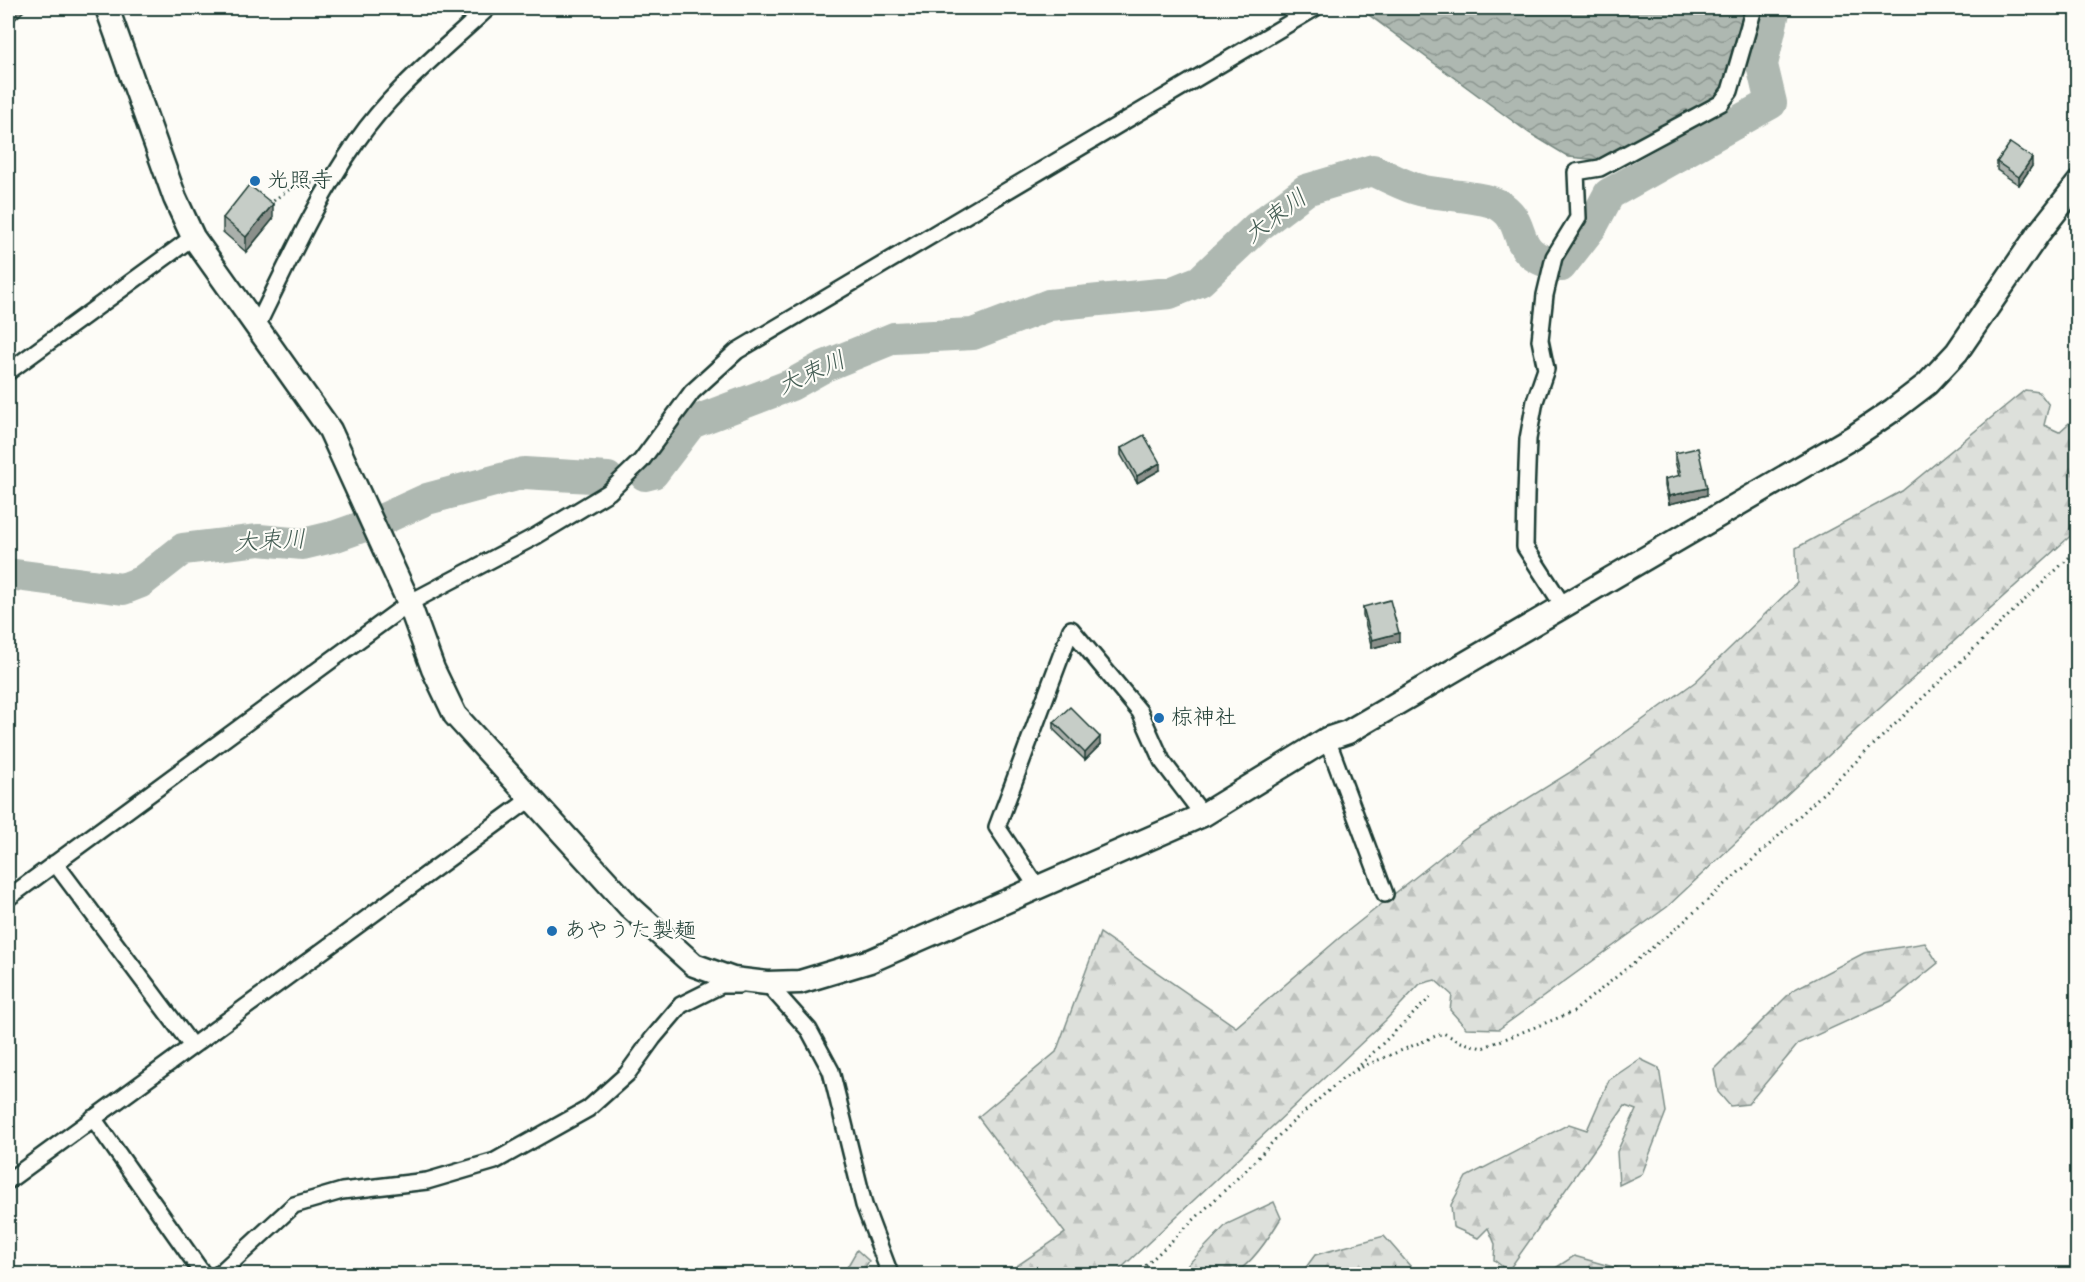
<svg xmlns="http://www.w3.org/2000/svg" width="2085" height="1282" font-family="Mynerve,'Klee One',sans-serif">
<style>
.forest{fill:url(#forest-firs);stroke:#7e8e88;stroke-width:1.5}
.water{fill:url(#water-waves);stroke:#75877f;stroke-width:1.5}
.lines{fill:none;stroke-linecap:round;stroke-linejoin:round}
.river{stroke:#aeb8b1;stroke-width:32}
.street-casing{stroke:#1f3d34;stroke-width:20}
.secondary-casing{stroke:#1f3d34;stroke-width:27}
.path{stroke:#1f3d34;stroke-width:3;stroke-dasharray:1.5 4.5;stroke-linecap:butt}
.street{stroke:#fdfcf7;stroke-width:15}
.secondary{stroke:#fdfcf7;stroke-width:22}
.wall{fill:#aab0ab;stroke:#1f3d34;stroke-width:1.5}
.shaded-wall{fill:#8b908b;stroke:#1f3d34;stroke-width:1.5}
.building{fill:#c6cdc7;stroke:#1f3d34;stroke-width:1.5}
.poi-dot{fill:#1f6fb2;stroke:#fdfcf7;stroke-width:2}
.labels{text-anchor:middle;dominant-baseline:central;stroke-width:4.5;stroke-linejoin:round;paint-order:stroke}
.poi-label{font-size:22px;fill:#1f3d34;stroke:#fdfcf7;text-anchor:start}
.water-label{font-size:24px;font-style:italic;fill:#435c53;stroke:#fdfcf7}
</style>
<defs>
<pattern id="forest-firs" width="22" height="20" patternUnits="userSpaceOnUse" patternTransform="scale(1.5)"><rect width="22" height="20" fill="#dde0db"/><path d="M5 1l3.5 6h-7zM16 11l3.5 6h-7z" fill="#bdc1bd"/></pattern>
<pattern id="water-waves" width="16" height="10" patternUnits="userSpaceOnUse" patternTransform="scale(1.5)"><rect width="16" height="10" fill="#aeb8b1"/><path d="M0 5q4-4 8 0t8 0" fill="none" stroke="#8d9791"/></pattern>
</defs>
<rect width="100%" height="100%" fill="#fdfcf7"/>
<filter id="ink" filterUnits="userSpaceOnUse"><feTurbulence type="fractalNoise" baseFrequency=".0167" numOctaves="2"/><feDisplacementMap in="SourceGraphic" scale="12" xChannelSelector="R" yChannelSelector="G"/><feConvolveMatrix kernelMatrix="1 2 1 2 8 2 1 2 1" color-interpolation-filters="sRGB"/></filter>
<g filter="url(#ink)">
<path class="forest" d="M2025,390L2039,392L2049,405L2044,425L2059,432L2077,416V530L1858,728L1667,907L1499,1029L1466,1028L1450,1010L1452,995L1435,980L1420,984L1385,1021L1115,1274H1005L1065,1233L978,1117L1056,1052L1100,933L1236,1027L1344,934L1467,836L1569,773L1695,682L1797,583L1796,548L1902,491Z
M1925,943L1938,963L1891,1001L1799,1043L1748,1104L1730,1106L1718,1092L1714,1069L1793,990L1864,953Z
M1640,1059L1659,1068L1666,1112L1642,1174L1619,1185L1617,1152L1636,1110L1625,1106L1508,1271L1494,1260L1495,1244L1488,1228L1478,1238L1453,1227L1451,1205L1466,1177L1569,1124L1587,1130L1609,1080Z
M1274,1202L1281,1218C1272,1233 1249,1269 1231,1274C1219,1278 1192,1275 1179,1274L1227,1224Z
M1384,1236L1417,1274H1301L1315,1255Z
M857,1250L869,1261L861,1274H843Z
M1574,1256L1620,1269L1624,1274H1546Z"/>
<path class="water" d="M1368,8H1747L1728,83L1716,102L1600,160L1569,157L1529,133L1369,15Z"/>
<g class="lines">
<path class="river" d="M645,475L653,473L691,423L791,385L825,366L894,338L973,334L1049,305L1170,293L1200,281L1256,228L1306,190L1373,170C1388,177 1404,186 1420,190C1438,195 1482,196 1497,204C1532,223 1504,254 1561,266L1592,226L1609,194L1771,103L1762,65L1775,8
M8,574L123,589L141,582L183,549L259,540L303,544L336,536L381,520L427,499L524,473L608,478"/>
<g class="street-casing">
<path id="street" d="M257,326C288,263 317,198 357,141C392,90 443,50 488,8
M8,372L193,237
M1562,604L1525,547L1526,495L1528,439L1535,401L1546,369L1540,340L1545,295L1554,257L1578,218L1576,172L1600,168L1721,103L1730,91L1754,8
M1327,739L1385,894
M55,863L192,1046
M1038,888L997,827L1071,629L1140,712L1162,761L1203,815
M8,898L409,603L536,536L609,492L641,461L692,392L737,351L1315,8
M763,984L767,983L809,1030L831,1071L864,1205L890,1274
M93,1118L203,1274
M8,1181L530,799
M219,1274L294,1205L342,1191L427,1181L495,1161L588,1109L627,1074L653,1038L681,1005L721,985H739"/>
</g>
<g class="secondary-casing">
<path id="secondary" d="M107,8L175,198L193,237L330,430L409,603L433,669L455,715L629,906L694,965L733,979L767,983L800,982L870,961L1203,815L1327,739L1348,732L1853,437L1893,410L1927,384L1957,352L2038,234L2078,183"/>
</g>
<path class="path" d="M269,205C283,192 294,185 313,183
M1356,1069L1432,996
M1137,1274L1246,1170L1286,1128L1343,1078L1364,1066L1443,1033L1461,1042L1482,1048L1573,1012L1680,925L1768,846L2078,549"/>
<use href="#street" class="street"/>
<use href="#secondary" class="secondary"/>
</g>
<path class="wall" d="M1997,162L2032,166L2019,185L1997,170Z
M223,218L273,219L246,252L223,232Z
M1121,448L1160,470L1137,483L1121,455Z
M1675,453L1707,495L1669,504L1665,486V479L1679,476L1675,461Z
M1363,607L1399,641L1372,648L1363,615Z
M1054,722L1100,745L1085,760L1054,730Z"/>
<path class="shaded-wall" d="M15,8H27L8,26V15Z
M2032,158V166L2019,185V177Z
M273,204V219L246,252V237Z
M1160,463V470L1137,483V476Z
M1707,488V495L1669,504V496Z
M1399,633V641L1372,648V640Z
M1100,737V745L1085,760V753Z"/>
<path class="building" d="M8,8H15L8,15Z
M2010,143L2032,158L2019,177L1997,162Z
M249,185L273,204L246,237L223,218Z
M1144,435L1160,463L1137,476L1121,448Z
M1698,448L1707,488L1669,496L1665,479L1681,475L1675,453Z
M1390,600L1399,633L1372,640L1363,607Z
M1070,707L1100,737L1085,753L1054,722Z"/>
</g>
<g class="poi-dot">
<circle cx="255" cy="181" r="6"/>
<circle cx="1159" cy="718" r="6"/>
<circle cx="552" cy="931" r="6"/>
</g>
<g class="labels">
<g class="poi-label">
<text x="267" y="181">光照寺</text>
<text x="1171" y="718">椋神社</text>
<text x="564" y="931">あやうた製麺</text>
</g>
<g class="water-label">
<text transform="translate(1276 217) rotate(-37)">大束川</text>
<text transform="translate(812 374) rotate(-24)">大束川</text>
<text transform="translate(270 542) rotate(-3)">大束川</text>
</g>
</g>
<rect width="2085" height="1282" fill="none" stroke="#fdfcf7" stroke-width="30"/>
<rect x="15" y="15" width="2055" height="1252" fill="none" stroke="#1f3d34" stroke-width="2" filter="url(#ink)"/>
</svg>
